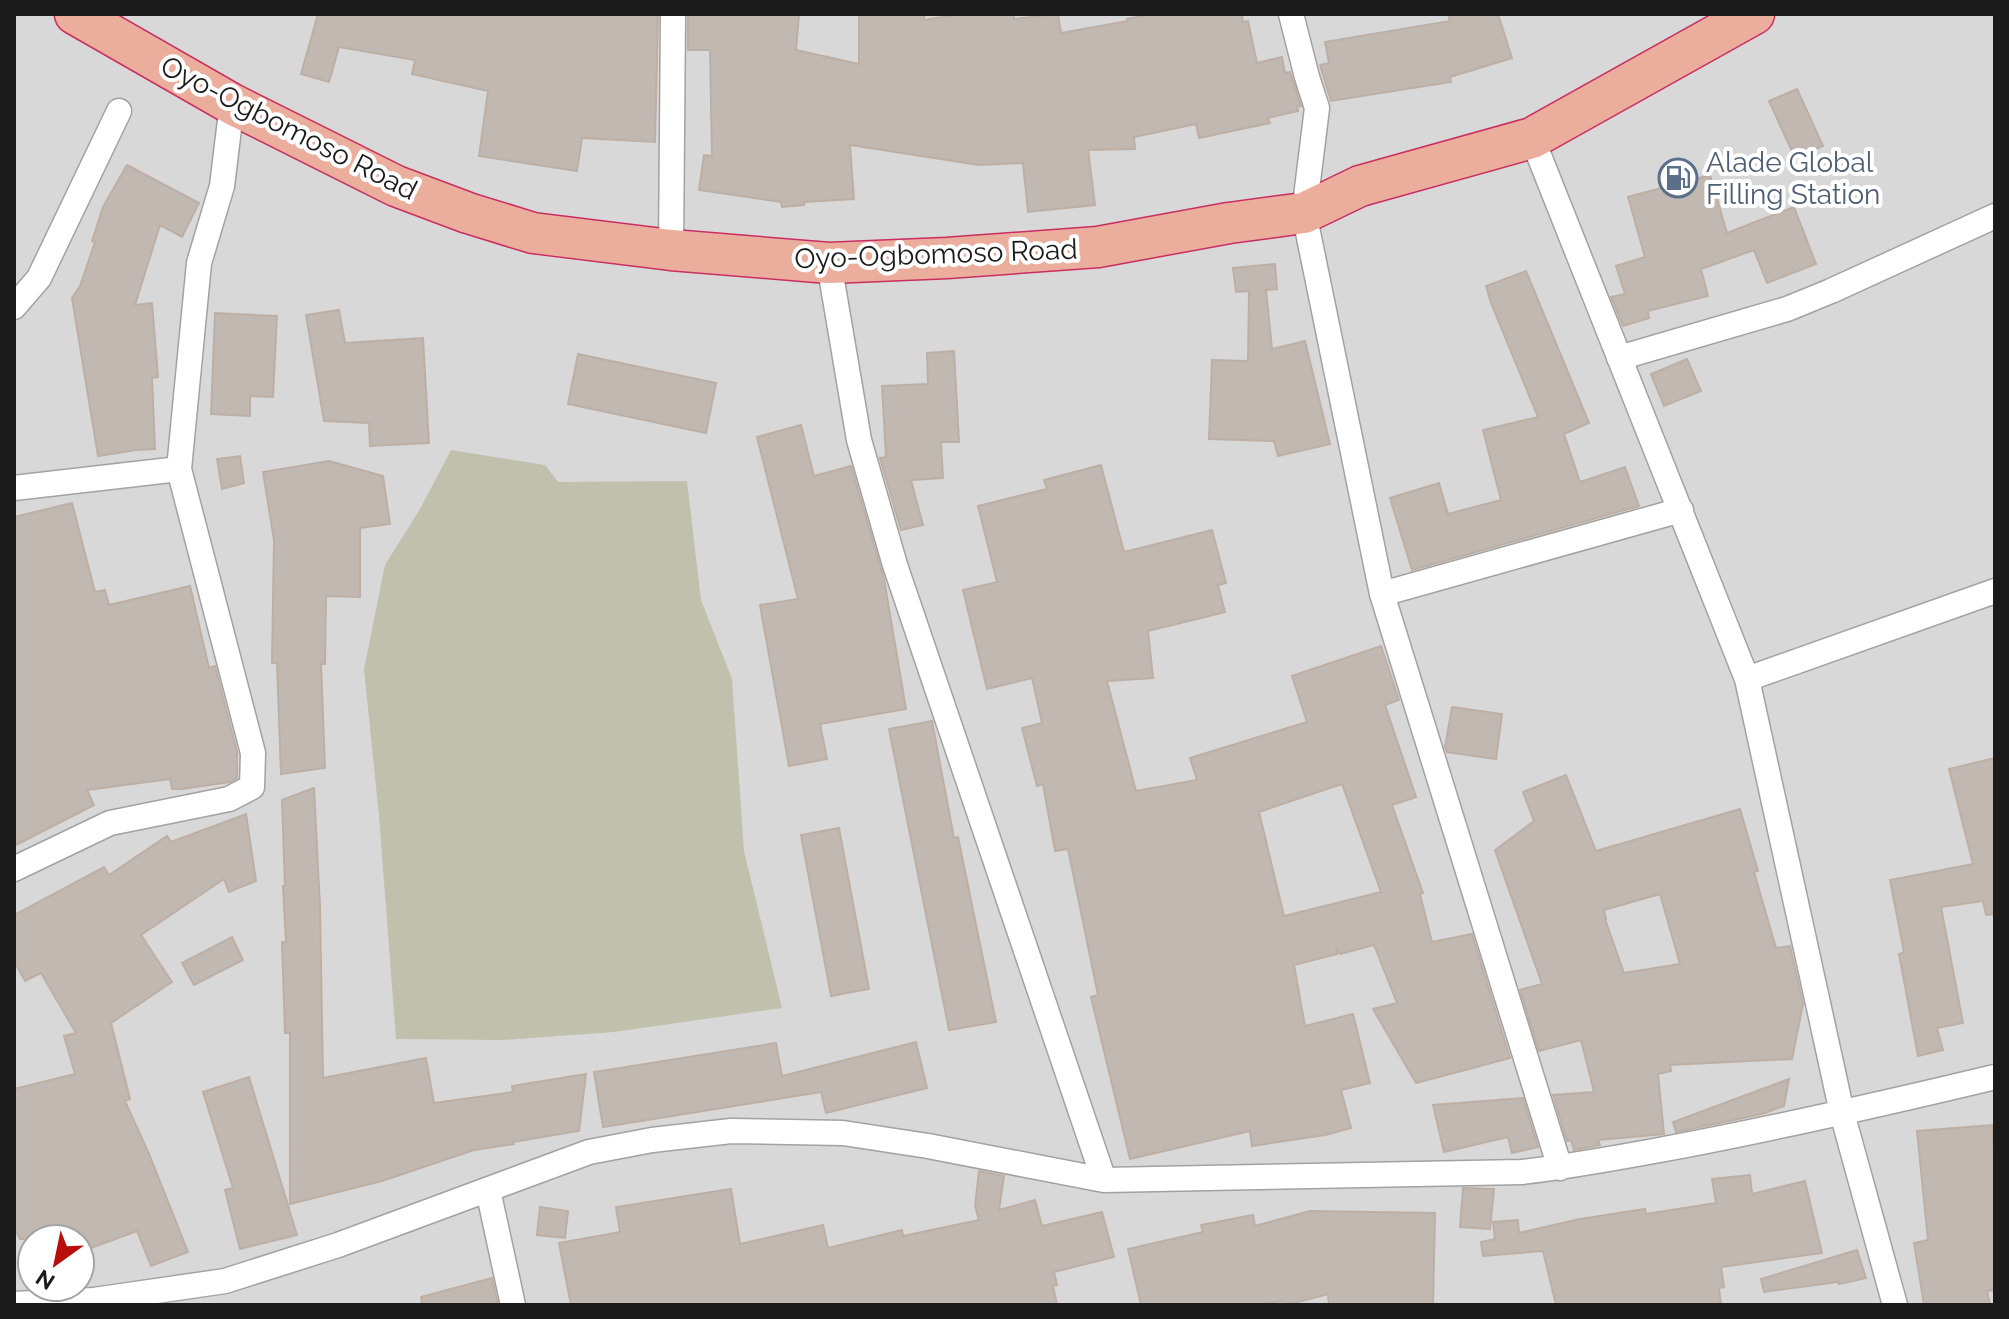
<svg xmlns="http://www.w3.org/2000/svg" width="2009" height="1319" font-family="Raleway,sans-serif">
<style>
.residential{fill:#d9d8d8;fill-rule:evenodd}
.construction{fill:#c0c0ad}
.building{fill:#c0b8b1;stroke:#bdafa4;stroke-width:2;fill-rule:evenodd}
.lines{fill:none;stroke-linecap:round;stroke-linejoin:round}
.minor-casing{stroke:#a2a2a2;stroke-width:27}
.trunk-casing{stroke:#ca2e61;stroke-width:43}
.minor{stroke:#fff;stroke-width:24}
.trunk{stroke:#ebae9c;stroke-width:40}
.labels{text-anchor:middle;dominant-baseline:central;stroke-width:8;stroke-linejoin:round;paint-order:stroke}
.street-label{font-size:28px;fill:#1b1b1b;stroke:#fff}
.service-label{font-size:28px;fill:#4e5e75;stroke:#fff;text-anchor:start}
</style>
<rect width="100%" height="100%" fill="#ece9e1"/>
<path class="residential" d="M14,14H1995V1305H14ZM32,1239H80V1287H32Z"/>
<path class="construction" d="M451,450L545,465L558,482L687,481L701,600L732,679L744,851L782,1008L614,1032L504,1040L396,1039L379,816L364,669L385,565L420,509Z"/>
<path class="building" d="M318,14H658L655,142L582,138L577,171L479,156L488,91L412,74L415,60L339,47L329,82L301,74Z
M688,14H799L796,50L859,64V14H924V20L961,14H1014V19L1058,14L1061,33L1128,21L1127,19L1152,14H1242L1243,22L1248,21L1257,63L1282,57L1285,73L1290,72L1301,106L1297,107L1298,111L1268,118L1270,123L1199,138L1196,124L1134,137L1135,149L1088,150L1095,205L1028,212L1023,163L979,165L850,145L854,199L804,202V205L782,207L781,202L699,190L704,155L712,156L710,50H688Z
M1448,14H1498L1512,58L1450,77L1451,82L1331,101L1320,65L1329,63L1325,42L1450,21Z
M1797,89L1823,146L1795,158L1769,101Z
M127,165L199,203L182,237L160,225L135,305L152,303L158,377L152,378L155,449L136,450L98,456L72,298L80,286L95,242L92,241L103,207Z
M1710,175L1727,233L1794,207L1816,264L1767,283L1754,250L1701,269L1708,296L1648,311L1649,318L1623,326L1611,297L1625,294L1616,266L1645,257L1628,197Z
M1275,264L1277,289L1266,290L1272,349L1305,341L1330,444L1278,456L1274,441L1209,439L1212,360L1248,361L1249,291L1236,292L1233,268Z
M1526,271L1589,423L1564,434L1580,482L1625,467L1639,506L1412,570L1390,498L1439,483L1448,514L1501,500L1483,430L1538,417L1491,303L1486,286Z
M339,310L345,343L423,338L429,443L370,446L369,423L324,421L306,315Z
M215,313L277,316L273,397L250,396V416L211,414Z
M954,351L959,442H941L943,478L911,480L923,525L901,530L880,458L886,457L882,386L928,384L927,353Z
M578,354L716,383L706,433L568,404Z
M1687,359L1701,391L1664,406L1651,374Z
M801,425L814,476L851,466L884,579L906,709L820,724L827,759L789,766L760,605L798,599L757,437Z
M240,456L244,483L222,489L217,459Z
M329,461L383,476L390,524L360,528V597L326,596L325,664H321L325,768L281,774L277,663H272L274,540L263,472Z
M1101,465L1124,552L1212,530L1226,583L1218,585L1225,612L1148,631L1153,678L1107,681L1136,791L1197,780L1190,758L1307,722L1292,676L1381,646L1399,700L1385,705L1416,797L1392,805L1423,893L1420,894L1432,942L1472,934L1510,1058L1416,1083L1373,1009L1397,1003L1374,945L1340,954L1336,947L1337,954L1294,965L1305,1026L1353,1014L1370,1083L1341,1090L1351,1128L1325,1135L1252,1146L1250,1131L1130,1159L1091,997L1098,995L1068,849L1055,851L1043,784L1037,786L1022,728L1042,723L1032,678L987,689L963,590L997,582L978,506L1047,489L1044,480ZM1342,784L1381,892L1284,916L1259,812Z
M72,503L95,592L105,590L109,605L190,586L209,668L215,666L237,752V778L230,782L182,789H172L170,779L87,790L94,805L14,846V517Z
M1452,707L1502,714L1496,759L1447,752L1445,747Z
M932,721L954,838L958,837L996,1022L949,1030L889,729Z
M1995,758V914L1986,915L1983,901L1941,907L1963,1023L1937,1028L1943,1050L1918,1056L1899,954L1904,952L1890,880L1973,864L1949,769Z
M1566,775L1596,851L1740,809L1758,871L1754,872L1776,948L1790,946L1803,1004L1792,1059L1670,1065L1671,1071L1658,1074L1664,1134L1598,1140L1600,1145L1574,1150L1571,1140L1567,1141L1553,1095L1594,1092L1581,1040L1539,1051L1520,990L1542,984L1495,850L1534,821L1523,792ZM1660,894L1680,964L1624,973L1605,919H1606L1604,910Z
M314,788L320,907L323,1078L426,1058L434,1103L513,1092L512,1086L586,1074L579,1131L513,1142L514,1144L474,1150L382,1181L290,1204V1033H285L282,942H286L283,886H285L282,800Z
M246,814L256,881L229,892L224,879L141,935L172,982L111,1023L130,1099L125,1101L149,1154L188,1252L151,1266L137,1231L80,1252V1239H20L14,1227V1089L75,1074L64,1036L76,1033L41,973L25,981L14,961V915L104,867L109,875L167,836L171,842Z
M839,828L869,989L831,996L801,835Z
M232,937L243,960L194,985L182,963Z
M916,1042L927,1088L826,1113L821,1092L603,1127L594,1072L776,1043L782,1076Z
M249,1077L297,1235L240,1249L225,1190L233,1188L203,1092Z
M1789,1079L1784,1106L1762,1114L1676,1132L1673,1122Z
M1523,1098L1538,1147L1512,1153L1508,1137L1444,1152L1433,1105Z
M1992,1125L1995,1156V1290L1987,1291L1990,1305H1924L1914,1243L1928,1240L1917,1131Z
M979,1171L1004,1176L999,1210L1035,1200L1042,1226L1102,1212L1114,1257L1054,1272L1057,1285L1053,1286L1057,1305H571L559,1243L620,1232L616,1207L731,1189L740,1244L823,1225L828,1248L902,1230L903,1236L979,1220L975,1206Z
M1750,1175L1752,1194L1805,1181L1822,1253L1721,1267L1724,1287L1719,1288L1721,1305H1556L1543,1251L1483,1256L1481,1242L1495,1239L1493,1222L1518,1220L1519,1233L1580,1219L1645,1209L1646,1214L1716,1203L1712,1179Z
M1463,1188L1494,1189L1490,1229L1460,1227Z
M540,1207L568,1211L565,1238L537,1235Z
M1310,1211L1435,1213L1433,1305H1329L1328,1294L1287,1305H1283L1282,1301L1258,1305H1141L1128,1249L1203,1232L1201,1225L1253,1215L1255,1226Z
M1857,1250L1866,1278L1839,1284L1838,1282L1764,1292L1761,1279Z
M492,1278L498,1305H422L421,1297Z"/>
<g class="lines">
<g class="minor-casing">
<path id="minor" d="M1291,14L1307,77L1317,108L1304,213L1382,594L1560,1168
M1532,138L1747,679L1842,1113L1895,1305
M671,250L673,14
M829,263L859,440L895,565L1104,1180
M14,307L39,278L119,111
M1619,358L1787,309L1831,291L1995,216
M14,488L179,469
M1382,594L1681,510
M1747,679L1995,591
M14,869L110,823L229,799L252,787L253,753L179,469L199,263L222,186L232,104
M488,1190L513,1305
M14,1304L94,1300L225,1281L338,1245L589,1152L652,1140L731,1131L843,1133L928,1146L1104,1180L1522,1172C1566,1167 1610,1159 1654,1151C1769,1130 1882,1104 1995,1077"/>
</g>
<g class="trunk-casing">
<path id="trunk" d="M75,14L232,104L396,186L468,213L533,233L671,250L829,263L947,258L1098,247L1229,223L1304,213L1360,186L1532,138L1754,14"/>
</g>
<use href="#minor" class="minor"/>
<use href="#trunk" class="trunk"/>
</g>
<defs>
<g id="fuel-ring" transform="scale(2)"><circle r="9.5" fill="#fff" stroke="#5c6f8a" stroke-width="1.5"/><path d="M-5.5-6h7V0h2V4h1.3V-2.5L3-4.5l.8-.8L6-3V5H2.5V1h-1V6h-7ZM-4.2-4.7v3.2H.2V-4.7Z" fill="#5c6f8a"/></g>
</defs>
<g fill-rule="evenodd">
<use href="#fuel-ring" x="1678" y="178"/>
</g>
<g class="labels">
<g class="street-label">
<text transform="translate(289 128) rotate(27)">Oyo-Ogbomoso Road</text>
<text transform="translate(936 254) rotate(-2)">Oyo-Ogbomoso Road</text>
</g>
<g class="service-label">
<text x="1706" y="162">Alade Global<tspan x="1706" dy="32">Filling Station</tspan></text>
</g>
</g>
<rect width="2009" height="1319" fill="none" stroke="#1b1b1b" stroke-width="32"/>
<g transform="translate(56 1263) rotate(213)"><circle r="38" fill="#ffffff" stroke="#a4a4a4" stroke-width="2"/>
<path d="M0-6L14 30L0 20L-14 30Z" fill="#ba0e0c"/>
<text y="-12" font-size="22" font-weight="bold" text-anchor="middle" fill="#1b1b1b">N</text>
</g>
</svg>
